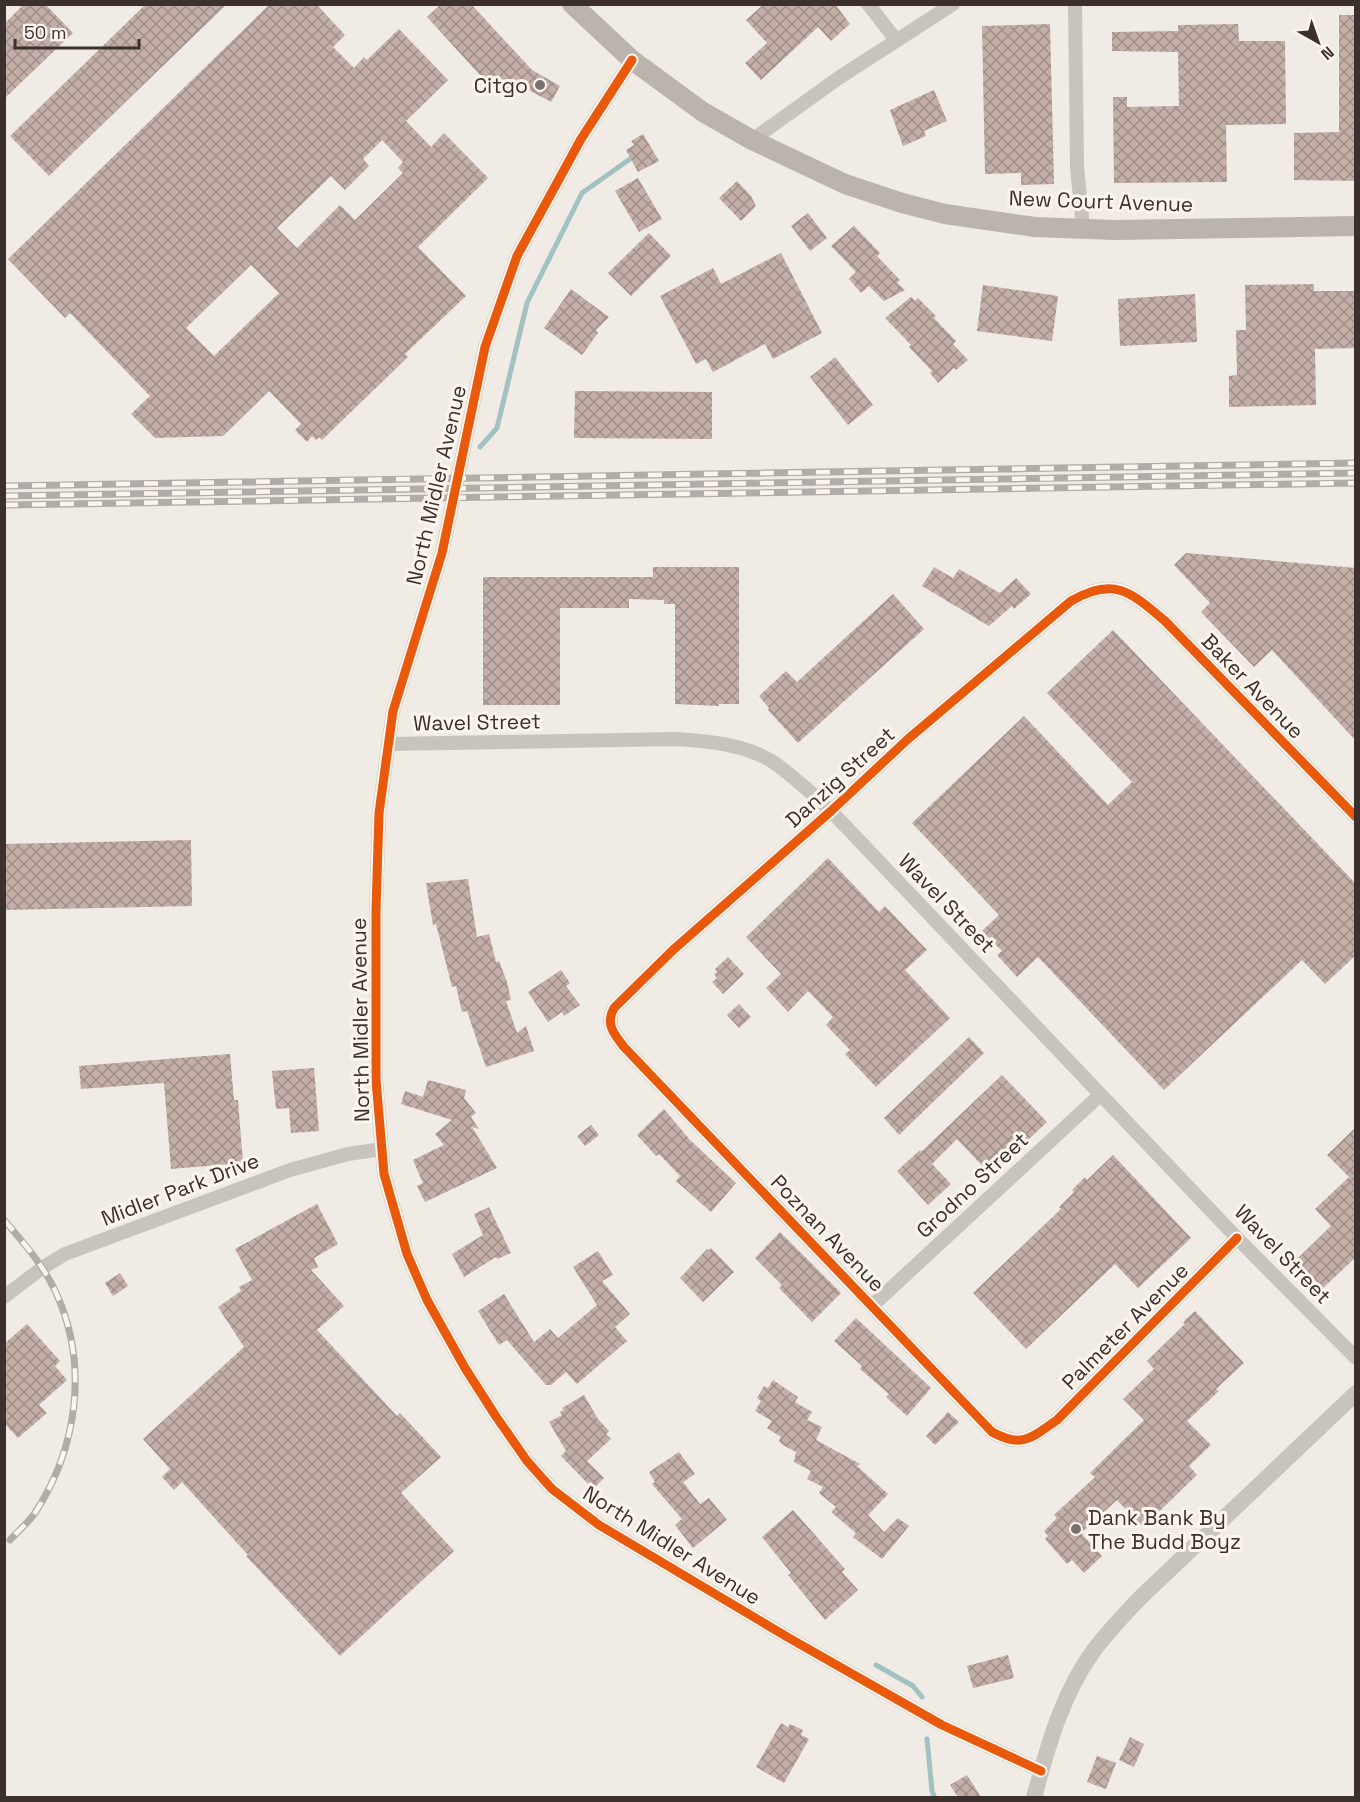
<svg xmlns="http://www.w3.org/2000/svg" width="1360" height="1802" font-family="'Space Grotesk',sans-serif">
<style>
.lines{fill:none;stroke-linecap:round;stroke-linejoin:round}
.stream{stroke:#a1c2c1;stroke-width:5}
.building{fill:url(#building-cross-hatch);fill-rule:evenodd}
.minor{stroke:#c9c3be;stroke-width:14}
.tertiary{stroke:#c9c3be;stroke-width:16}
.secondary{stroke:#bab3ae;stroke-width:20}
.rail-casing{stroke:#b1aca8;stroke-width:7}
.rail{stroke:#fbf5ee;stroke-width:4.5;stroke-dasharray:14;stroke-linecap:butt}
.cycleway-casing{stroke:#fbf5ee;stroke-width:13}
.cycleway{stroke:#e8590c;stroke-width:9}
.poi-dot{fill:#7a716c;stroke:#fbf5ee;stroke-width:2}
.labels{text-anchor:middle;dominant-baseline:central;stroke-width:6;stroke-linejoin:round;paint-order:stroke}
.poi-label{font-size:21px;fill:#3b302b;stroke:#fbf5ee;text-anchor:end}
.street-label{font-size:21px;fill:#3b302b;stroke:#fbf5ee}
</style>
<defs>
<pattern id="building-cross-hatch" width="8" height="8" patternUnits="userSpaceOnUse" patternTransform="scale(1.5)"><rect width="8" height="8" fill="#c3afa7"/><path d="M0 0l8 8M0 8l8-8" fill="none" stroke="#a08f88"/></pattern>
</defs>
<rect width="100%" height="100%" fill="#f0ebe5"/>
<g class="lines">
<path class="stream" d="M480,447L497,428L527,303L582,193L630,159
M876,1665L913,1686L922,1697
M927,1739L932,1791L935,1798"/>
</g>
<path class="building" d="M24,4H45L73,33L4,99V24Z
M146,4H227L49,176L10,136Z
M270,4H316L345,35L333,47L354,68L364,57L367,60L399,29L448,80L406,121L431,147L444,133L488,178L418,247L466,296L405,354L408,357L322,440L319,437L316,440L312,436L307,442L295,430L301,424L269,391L223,436L155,438L131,414L150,396L70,313L65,318L8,259ZM382,140L403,162L398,168L403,173L355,220L340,205L297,248L277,228L331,176L345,190L369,166L363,159ZM251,265L279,293L214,356L186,328Z
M441,4H471L532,70L560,86L551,102L514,82L499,96L427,17Z
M764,4H835L850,24L831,41L818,27L761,80L745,63L767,43L746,20Z
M1339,15H1356V181L1294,180V133L1339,132Z
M1050,24L1054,184L1021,185V173L985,174L982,26Z
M1238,24L1239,41H1285L1286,124L1226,125L1227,182L1114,183L1113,97H1127V107L1179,106L1178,52L1112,51V32L1178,31V25Z
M934,90L947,121L924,131L926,136L903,146L890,110Z
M643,134L659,161L638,172L626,150L634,145L631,141Z
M638,178L662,219L639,232L615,191Z
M737,181L751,196L756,206L741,221L719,198Z
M808,213L827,238L810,251L791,226Z
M854,226L880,253L877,256L900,280L897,283L905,290L884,301L869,286L861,293L849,279L856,272L831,246Z
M649,233L671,256L631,296L608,273Z
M781,253L822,333L773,359L765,344L713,372L706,359L696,364L660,296L713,268L721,284Z
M1314,284V291H1356V348L1315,349L1316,405L1229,407V376L1237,375L1236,330H1246L1245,285Z
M983,285L1058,296L1052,341L977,331Z
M571,289L609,317L596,330L598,333L582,355L544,328Z
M1195,294L1197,342L1120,346L1118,299Z
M911,297L915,301L918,298L936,316L934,318L956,341L953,344L968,360L956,370L954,368L938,383L930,373L932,371L909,347L911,345L885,318Z
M835,357L873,405L848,425L810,377Z
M575,391L712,392V439L574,438Z
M1186,553L1356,568V741L1272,650L1254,667L1201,612L1210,603L1174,565Z
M653,567H739V704H719V706L675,704V604H664V600L629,599V608H560V705H483V577H653Z
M934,567L953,578L959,569L1000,593L1016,578L1031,594L1014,609L1012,606L989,626L922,586Z
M893,594L924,629L798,743L768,710L769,708L759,696L786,671L797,682Z
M1113,630L1356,884V955L1325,984L1302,960L1164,1090L1038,957L1017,977L997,955L1002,951L982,931L999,915L912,823L1024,716L1108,805L1132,782L1047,693Z
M191,840L192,906L4,910V844Z
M828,858L879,912L885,906L927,950L905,970L950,1018L876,1087L845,1054L850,1050L826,1025L833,1017L808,991L788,1012L766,988L781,974L746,937Z
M468,879L477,937L489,934L496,962L499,961L507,982L511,1000L506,1001L517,1033L526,1026L534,1051L486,1067L467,1011L462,1012L456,986L452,987L436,924L433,925L426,883Z
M728,957L744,974L723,994L712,982L717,978L714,974L717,972L715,969Z
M561,970L570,983L566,986L580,1005L564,1016L562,1012L548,1022L528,992Z
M739,1004L751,1017L739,1028L727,1015Z
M969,1037L984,1053L899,1135L884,1118Z
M230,1054L234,1100H238L243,1163L171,1169L164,1083L81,1089L79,1066Z
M314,1068L319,1131L291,1133L289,1108L276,1109L272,1071Z
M1002,1075L1047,1122L991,1175L957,1139L932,1164L951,1184L928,1205L897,1171L920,1150L921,1152Z
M428,1080L466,1090L464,1098L476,1113L471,1117L479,1129L472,1127L497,1168L425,1202L417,1186L423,1183L413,1160L444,1145L435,1134L452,1120L401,1104L405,1091L423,1097Z
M664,1109L690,1140L736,1183L711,1212L676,1181L680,1176L659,1154L656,1156L637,1135Z
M591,1125L599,1135L585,1146L577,1136Z
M1356,1127V1257L1323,1288L1296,1260L1331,1226L1315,1209L1349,1177L1327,1155Z
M1113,1155L1191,1238L1138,1288L1115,1264L1026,1349L973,1293L1061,1209L1059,1207L1074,1192L1072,1190L1085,1177L1087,1180Z
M317,1204L338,1244L314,1258L318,1267L311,1270L344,1306L317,1330L397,1416L400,1413L441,1457L401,1493L454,1551L340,1656L246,1556L248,1555L182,1482L174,1490L162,1477L170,1469L143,1439L244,1347L218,1307L241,1291L239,1287L252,1280L235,1249Z
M489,1207L511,1253L497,1259L496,1257L464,1277L452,1254L483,1235L474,1214Z
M780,1232L841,1293L812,1322L779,1288L782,1285L755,1258Z
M711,1248L734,1272L703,1302L680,1278L707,1249L709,1250Z
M598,1251L613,1275L602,1281L630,1314L615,1327L627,1341L577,1384L566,1372L551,1385H546L507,1340L499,1345L478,1311L504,1294L534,1342L550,1329L558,1338L597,1305L573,1267Z
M120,1273L128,1286L113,1296L105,1283Z
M1195,1311L1244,1363L1216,1389L1219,1391L1187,1421L1211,1445L1189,1466L1197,1475L1143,1527L1117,1500L1081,1533L1102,1556L1084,1573L1072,1560L1067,1564L1045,1539L1048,1536L1044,1531L1057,1518L1054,1515L1095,1477L1090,1473L1144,1420L1123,1399L1154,1369L1147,1361L1185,1324L1183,1322Z
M856,1318L931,1388L907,1416L886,1397L889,1394L860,1369L862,1366L834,1341Z
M27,1324L60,1361L55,1366L67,1380L39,1405L47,1413L18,1438L4,1423V1344Z
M773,1380L798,1397L795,1402L812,1412L807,1420L822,1427L816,1440L860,1464L857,1466L888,1494L868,1515L884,1532L898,1518L909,1526L882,1559L853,1537L856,1533L831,1512L836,1507L819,1493L823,1487L807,1479L811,1471L794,1462L796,1452L783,1445L779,1441L781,1437L767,1428L772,1421L755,1411L761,1401L757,1398L764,1386L768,1388Z
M584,1395L598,1419L609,1431L606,1434L611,1439L587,1461L604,1478L593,1489L561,1456L566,1451L549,1422L562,1415L560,1412L564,1410L562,1408Z
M948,1412L959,1422L935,1445L926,1436Z
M679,1452L695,1474L683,1482L700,1504L709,1498L727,1520L693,1548L675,1525L682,1519L652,1484L655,1482L649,1472Z
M793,1510L845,1569L842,1572L858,1590L825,1620L788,1575L791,1573L762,1537Z
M1008,1655L1014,1678L973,1688L967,1666Z
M781,1723L788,1727L790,1724L803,1730L801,1735L809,1739L784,1783L756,1767Z
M1130,1737L1144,1744L1134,1767L1119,1760Z
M1097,1756L1116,1763L1106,1789L1087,1782Z
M967,1775L981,1797H958L950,1785Z"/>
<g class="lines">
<path class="minor" d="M868,4L896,40
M1075,4L1077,167L1083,228
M632,60L581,139L517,256L485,347L442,553L393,711L379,813L376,910V1080L384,1174L407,1254L427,1300L465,1368L495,1415L527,1461L552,1489L599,1525L789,1638L942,1725L1041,1771
M752,140L840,77L953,4
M388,744L675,739C707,741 742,744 770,760C792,774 811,793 831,811L1237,1238L1356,1358
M1237,1238L1057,1420C1032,1437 1023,1449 992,1432L624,1047C614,1034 605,1024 614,1008L673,950L831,811L908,739L1071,601C1114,576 1131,592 1165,621L1356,817
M4,1297L42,1268L65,1254L290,1170L348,1154L382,1149
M873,1305L1100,1095"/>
<path class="tertiary" d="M1034,1798C1047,1748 1062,1695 1092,1653C1107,1632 1124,1615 1141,1597L1356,1393"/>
<path class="secondary" d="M572,4L632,60L703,112L752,140L845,184L902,203L945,214L1035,227L1115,230L1356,226"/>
<g class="rail-casing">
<path id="rail" d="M4,486L1356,463
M4,496L1356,473
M4,505L1356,483
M4,1220C24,1243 45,1267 57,1295C89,1367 77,1448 35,1513C28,1523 18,1531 10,1540"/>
</g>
<use href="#rail" class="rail"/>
<g class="cycleway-casing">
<path id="cycleway" d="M632,60L581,139L517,256L485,347L442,553L393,711L379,813L376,910V1080L384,1174L407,1254L427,1300L465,1368L495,1415L527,1461L552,1489L599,1525L789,1638L942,1725L1041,1771
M1237,1238L1057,1420C1032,1437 1023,1449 992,1432L624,1047C614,1034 605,1024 614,1008L673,950L831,811L908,739L1071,601C1114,576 1131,592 1165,621L1356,817"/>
</g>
<use href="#cycleway" class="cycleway"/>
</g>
<g class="poi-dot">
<circle cx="540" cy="85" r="6"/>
<circle cx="1076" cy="1529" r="6"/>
</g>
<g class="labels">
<g class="poi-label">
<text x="528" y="85">Citgo</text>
<text x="1088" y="1517" text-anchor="start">Dank Bank By<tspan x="1088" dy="24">The Budd Boyz</tspan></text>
</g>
<g class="street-label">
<text transform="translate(1101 201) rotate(2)">New Court Avenue</text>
<text transform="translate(436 485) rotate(-77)">North Midler Avenue</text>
<text transform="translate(1253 686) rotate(46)">Baker Avenue</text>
<text transform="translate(477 722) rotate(-1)">Wavel Street</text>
<text transform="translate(840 777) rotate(-42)">Danzig Street</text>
<text transform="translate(947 903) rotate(46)">Wavel Street</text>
<text transform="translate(360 1020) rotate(-91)">North Midler Avenue</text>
<text transform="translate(972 1185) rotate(-43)">Grodno Street</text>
<text transform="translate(180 1189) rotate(-21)">Midler Park Drive</text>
<text transform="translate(828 1233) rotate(46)">Poznan Avenue</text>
<text transform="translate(1283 1254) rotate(46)">Wavel Street</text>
<text transform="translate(1125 1326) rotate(-45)">Palmeter Avenue</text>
<text transform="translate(672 1545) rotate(32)">North Midler Avenue</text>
</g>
</g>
<rect width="1360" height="1802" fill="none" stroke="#3b302b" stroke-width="12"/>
<g transform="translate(1318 42) rotate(140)" stroke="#fbf5ee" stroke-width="4.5" paint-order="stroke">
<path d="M0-4.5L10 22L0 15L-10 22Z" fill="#3b302b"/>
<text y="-9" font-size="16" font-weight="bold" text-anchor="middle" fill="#3b302b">N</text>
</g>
<path d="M15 39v9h124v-9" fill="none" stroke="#3b302b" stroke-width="3"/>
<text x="24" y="39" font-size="18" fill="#3b302b" stroke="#fbf5ee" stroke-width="4.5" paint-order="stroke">50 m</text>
</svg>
